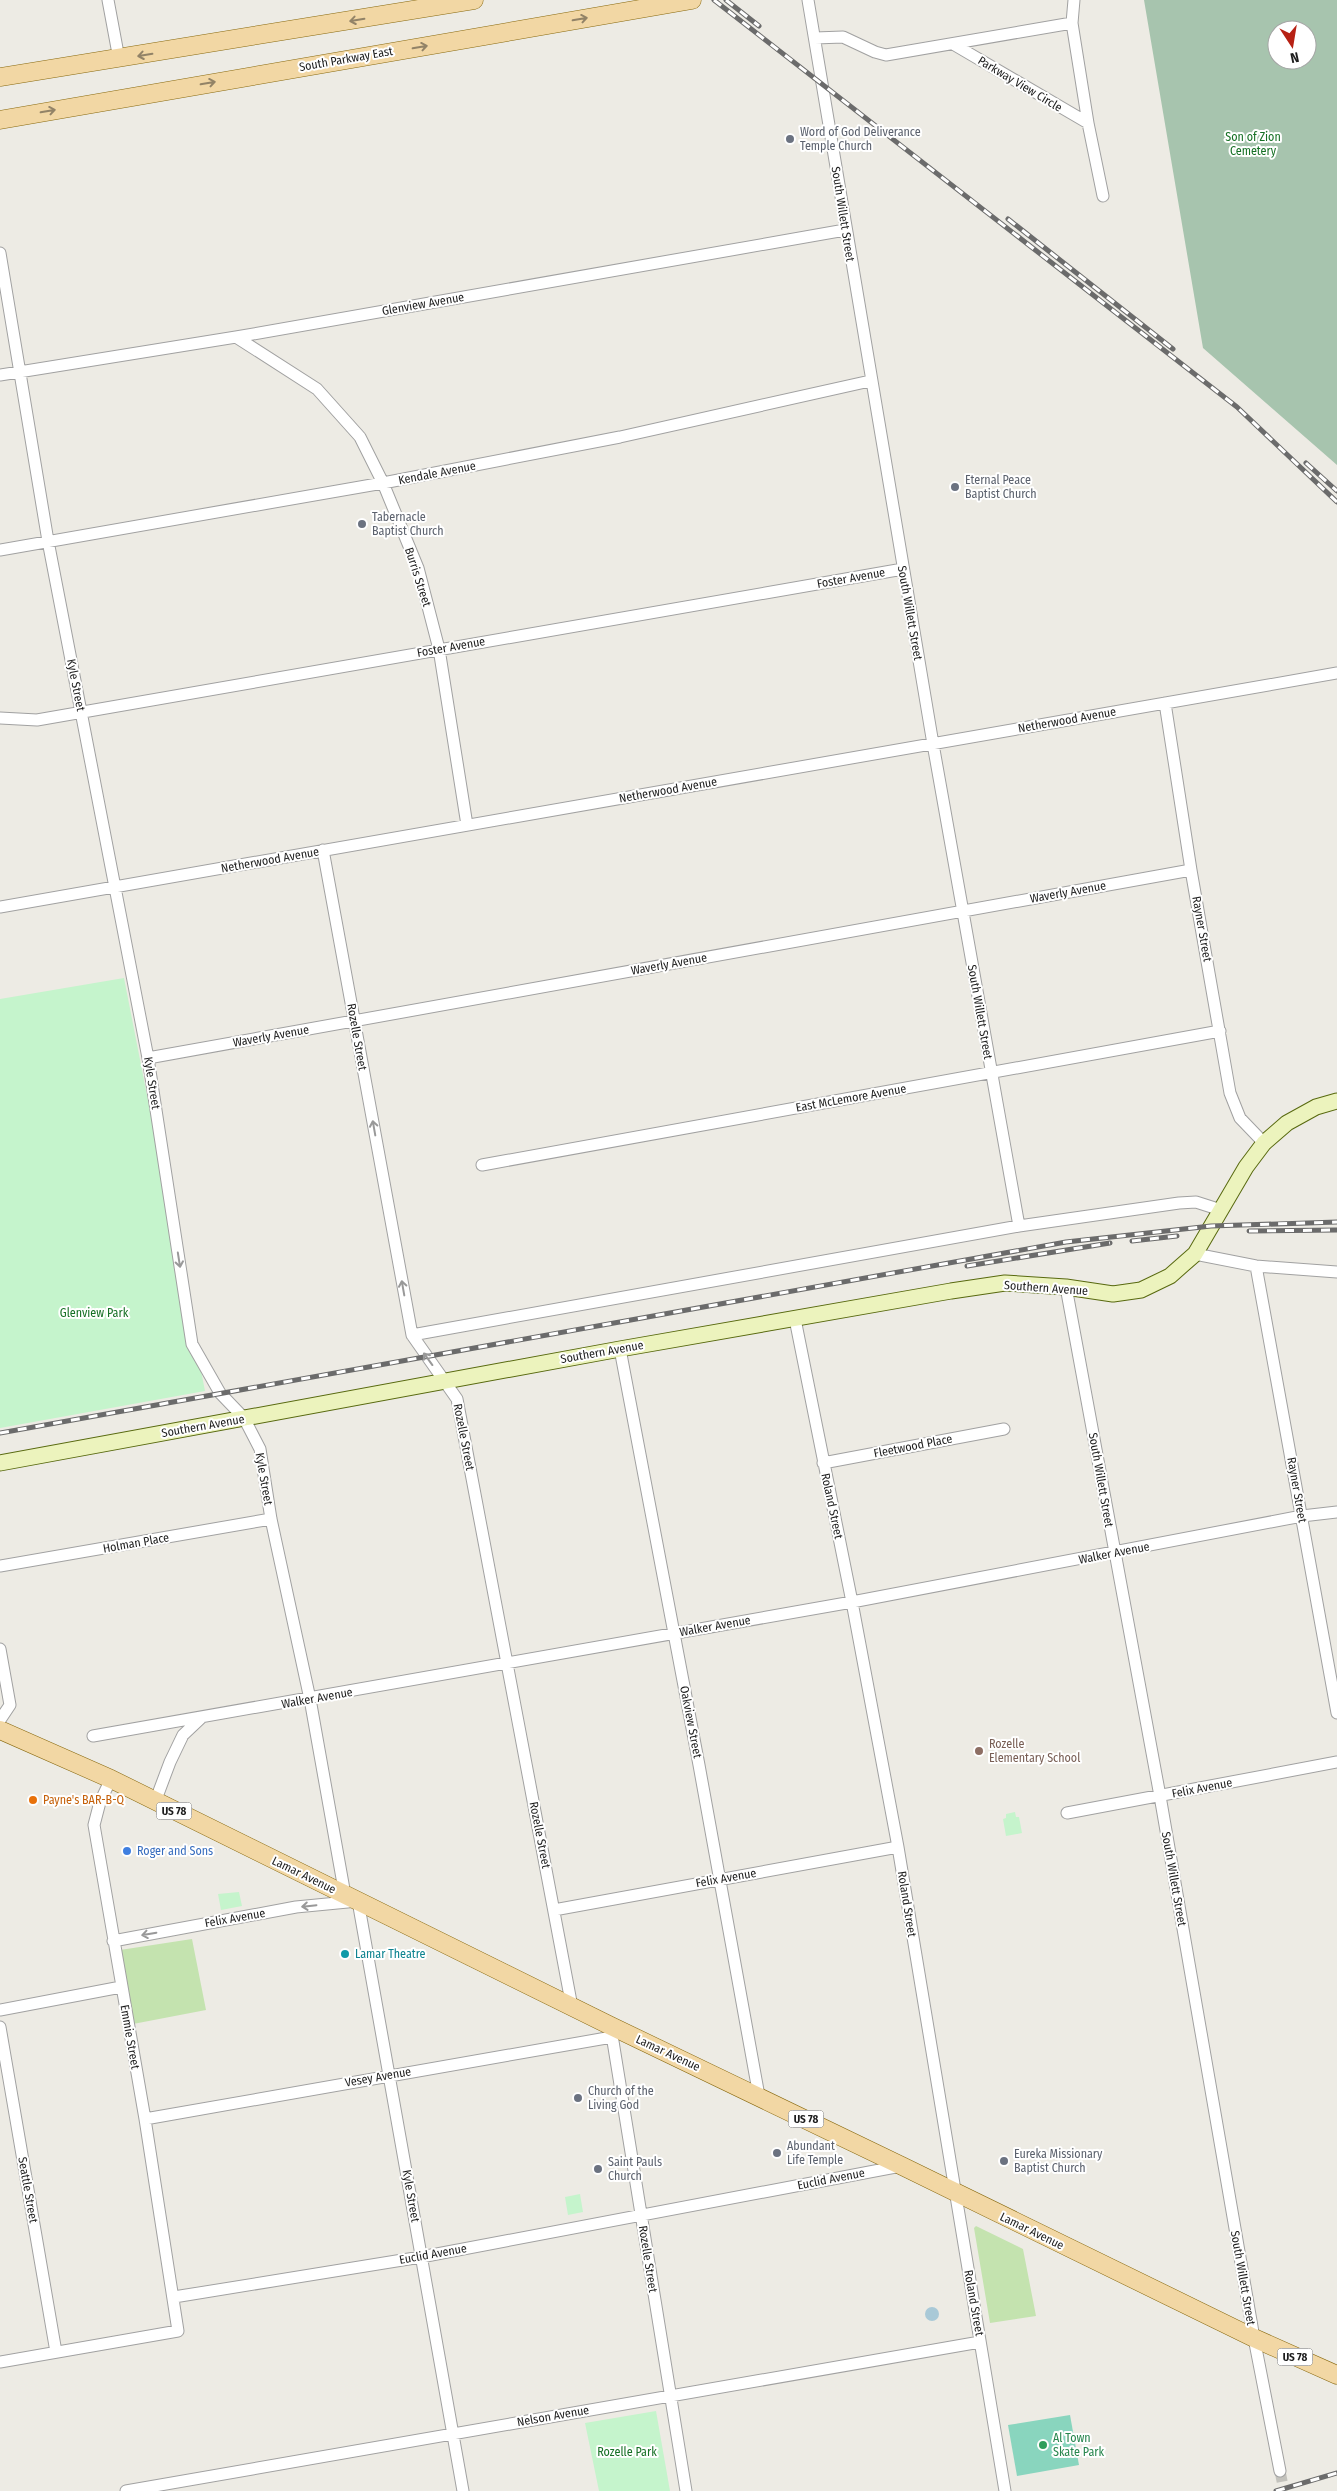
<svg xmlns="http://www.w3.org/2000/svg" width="1337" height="2491" font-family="'Fira Sans Condensed',sans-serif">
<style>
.grass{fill:#c4e3af}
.cemetery{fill:#a7c4ae;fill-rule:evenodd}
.park{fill:#c5f4cc}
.pitch{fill:#89d5be}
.water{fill:#a9c9d7}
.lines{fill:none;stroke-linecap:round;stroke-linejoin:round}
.minor-tunnel{stroke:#c3c2bc;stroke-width:11;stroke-dasharray:11 5.5;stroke-linecap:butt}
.minor-casing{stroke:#a1a1a1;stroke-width:13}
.secondary-casing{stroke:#58690f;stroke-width:17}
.primary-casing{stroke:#88690f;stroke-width:19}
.minor{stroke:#fff;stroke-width:11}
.secondary{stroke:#ecf3bd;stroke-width:15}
.primary{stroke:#f2d7a4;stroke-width:18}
.rail-casing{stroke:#6b6b6b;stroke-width:5}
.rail{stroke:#fff;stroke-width:3;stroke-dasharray:9;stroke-linecap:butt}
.oneway{stroke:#928367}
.oneway2{stroke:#999}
.worship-dot{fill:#6b7280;stroke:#fff;stroke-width:2}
.education-dot{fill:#8d6e63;stroke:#fff;stroke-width:2}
.food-dot{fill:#e8710a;stroke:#fff;stroke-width:2}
.shop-dot{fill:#3f7fe0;stroke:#fff;stroke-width:2}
.culture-dot{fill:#0f9aa8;stroke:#fff;stroke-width:2}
.leisure-dot{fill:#2e9e5b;stroke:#fff;stroke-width:2}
.labels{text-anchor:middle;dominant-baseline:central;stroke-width:4;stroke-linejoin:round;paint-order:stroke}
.shield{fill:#fff;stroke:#616161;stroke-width:1}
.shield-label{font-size:11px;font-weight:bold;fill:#1d1d1d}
.street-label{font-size:12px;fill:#1d1d1d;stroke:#fff}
.worship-label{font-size:12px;fill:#5b616d;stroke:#fff;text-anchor:start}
.park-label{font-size:12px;fill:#167025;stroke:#fff}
.education-label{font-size:12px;fill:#785e54;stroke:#fff;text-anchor:start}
.food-label{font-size:12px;fill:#c56008;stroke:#fff;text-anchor:start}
.shop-label{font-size:12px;fill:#366cbe;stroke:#fff;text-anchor:start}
.culture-label{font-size:12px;fill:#0d838f;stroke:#fff;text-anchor:start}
.leisure-label{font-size:12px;fill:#27864d;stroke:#fff;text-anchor:start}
</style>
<rect width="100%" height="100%" fill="#edebe4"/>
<path class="grass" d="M192,1939L206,2010L133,2024L120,1950Z
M976,2226L1023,2249L1036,2316L990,2323L974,2228Z"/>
<path class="cemetery" d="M1144,0H1337V465L1203,348ZM1277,30H1307V60H1277Z"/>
<path class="park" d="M124,978L205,1391L0,1428V999Z
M1015,1812L1016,1817H1019L1022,1833L1006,1836L1003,1819L1006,1818V1814Z
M239,1892L242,1906L221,1910L218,1894Z
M580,2194L583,2212L568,2215L565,2197Z
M656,2411L670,2491H599L585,2423Z"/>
<path class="pitch" d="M1070,2415L1079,2465L1017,2476L1008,2425Z"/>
<path class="water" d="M925 2314a7 7 0 1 1 14 0a7 7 0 1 1-14 0Z"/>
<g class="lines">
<path class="minor-tunnel" d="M1280,2471L1284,2491"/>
<g class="minor-casing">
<path id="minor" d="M108,0L119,59
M808,0L933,744L1019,1226
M1072,23L1074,0
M815,38L843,37L875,52L886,55L1072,23L1088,123L1103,196
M953,44L1088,123
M0,253L48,541L148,1058L192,1344L220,1393L244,1418L260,1449L271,1519L310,1699L345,1895
M236,337L317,389L360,437L383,483L418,568L439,649L467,825
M0,375L236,337L845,230
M0,550L383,483L620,437L870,381
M1165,703L1191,870L1230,1093L1240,1118L1264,1143
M0,718L37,720L903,569
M323,850L412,1335L457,1399L572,2007
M0,907L1337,673
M148,1058L1191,870
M482,1165L1220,1031
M1195,1254L1256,1266L1337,1272
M1256,1266L1337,1713
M1066,1287L1160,1796L1254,2338L1280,2471
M795,1319L852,1602L898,1847L1005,2491
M412,1335L1019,1226L1179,1203L1196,1202L1221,1210
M620,1349L699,1765L759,2096
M823,1463L1004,1429
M0,1566L271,1519
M0,1649L10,1705L0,1720
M93,1736L852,1602L1302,1516L1337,1512
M155,1802L170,1762L183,1735L201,1718
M1067,1813L1337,1762
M554,1910L898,1847
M113,1941L296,1907L358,1901L463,2491
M0,2010L121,1987
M0,2027L56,2352
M611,2029L686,2491
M145,2119L612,2037
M174,2297L421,2257L901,2166
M0,2362L178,2331L145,2119L94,1825L100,1802L111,1779
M126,2491L980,2342"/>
</g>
<g class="secondary-casing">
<path id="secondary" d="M0,1463L620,1349L951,1291L1005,1283L1066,1287L1113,1294L1141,1290L1170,1276L1195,1254L1246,1167L1264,1143L1287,1123L1316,1107L1337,1101"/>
</g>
<g class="primary-casing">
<path id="primary" d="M0,77L474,0
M0,120L692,0
M0,1730L111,1779L611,2026L902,2166L1254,2338L1337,2375"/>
</g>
<use href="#minor" class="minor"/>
<use href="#secondary" class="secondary"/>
<use href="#primary" class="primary"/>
<g class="rail-casing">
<path id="rail" d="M714,0L1237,407L1337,502
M726,0L759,26
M1008,219L1173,349
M1306,463L1337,491
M1249,1231L1337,1230
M1132,1241L1177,1236
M967,1266L1110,1243
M0,1433L1066,1242L1211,1226L1337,1222
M1276,2491L1337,2473"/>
</g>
<use href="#rail" class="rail"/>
</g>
<defs><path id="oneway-shaft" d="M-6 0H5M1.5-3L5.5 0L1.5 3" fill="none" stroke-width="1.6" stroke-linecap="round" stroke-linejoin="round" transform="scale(1.25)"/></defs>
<g class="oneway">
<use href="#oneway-shaft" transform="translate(580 19) rotate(-10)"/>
<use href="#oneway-shaft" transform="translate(357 20) rotate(171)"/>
<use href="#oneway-shaft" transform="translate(420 47) rotate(-10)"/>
<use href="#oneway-shaft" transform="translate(145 55) rotate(171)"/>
<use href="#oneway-shaft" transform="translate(208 83) rotate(-10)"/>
<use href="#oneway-shaft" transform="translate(48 111) rotate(-10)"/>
</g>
<g class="oneway2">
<use href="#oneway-shaft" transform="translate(374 1128) rotate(-100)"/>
<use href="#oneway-shaft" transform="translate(179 1260) rotate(81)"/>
<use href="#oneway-shaft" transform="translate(403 1288) rotate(-100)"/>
<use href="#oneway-shaft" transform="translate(428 1359) rotate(-126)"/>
<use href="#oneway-shaft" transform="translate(309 1906) rotate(174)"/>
<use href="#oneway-shaft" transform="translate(149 1934) rotate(170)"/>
</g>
<g class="worship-dot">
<circle cx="790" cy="139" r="5"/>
<circle cx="955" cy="487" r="5"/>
<circle cx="362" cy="524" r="5"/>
<circle cx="578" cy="2098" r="5"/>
<circle cx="777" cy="2153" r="5"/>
<circle cx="1004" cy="2161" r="5"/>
<circle cx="598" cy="2169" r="5"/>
</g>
<circle class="education-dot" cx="979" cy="1751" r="5"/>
<circle class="food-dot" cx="33" cy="1800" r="5"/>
<circle class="shop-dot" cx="127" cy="1851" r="5"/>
<circle class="culture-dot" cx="345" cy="1954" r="5"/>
<circle class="leisure-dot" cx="1043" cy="2445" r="5"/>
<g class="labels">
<g class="shield">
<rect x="156.5" y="1802.5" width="35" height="17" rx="4"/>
<rect x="788.5" y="2110.5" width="35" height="17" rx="4"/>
<rect x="1277.5" y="2348.5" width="35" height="17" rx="4"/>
</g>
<g class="shield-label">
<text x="174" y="1811">US 78</text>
<text x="806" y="2119">US 78</text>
<text x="1295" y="2357">US 78</text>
</g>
<g class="street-label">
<text transform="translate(346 59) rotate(-10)">South Parkway East</text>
<text transform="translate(1020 84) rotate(31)">Parkway View Circle</text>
<text transform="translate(843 214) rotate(81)">South Willett Street</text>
<text transform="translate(423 304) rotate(-10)">Glenview Avenue</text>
<text transform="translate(437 473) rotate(-11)">Kendale Avenue</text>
<text transform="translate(418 577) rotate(72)">Burris Street</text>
<text transform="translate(851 578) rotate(-10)">Foster Avenue</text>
<text transform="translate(910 613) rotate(80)">South Willett Street</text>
<text transform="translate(451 647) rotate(-10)">Foster Avenue</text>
<text transform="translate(76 685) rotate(79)">Kyle Street</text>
<text transform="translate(1067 720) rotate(-10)">Netherwood Avenue</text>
<text transform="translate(668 790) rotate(-10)">Netherwood Avenue</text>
<text transform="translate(270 860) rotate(-10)">Netherwood Avenue</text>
<text transform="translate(1068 892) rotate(-10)">Waverly Avenue</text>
<text transform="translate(1202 929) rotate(80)">Rayner Street</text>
<text transform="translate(669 964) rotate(-10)">Waverly Avenue</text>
<text transform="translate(980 1012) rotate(80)">South Willett Street</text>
<text transform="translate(271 1036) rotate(-10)">Waverly Avenue</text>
<text transform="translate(357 1037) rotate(80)">Rozelle Street</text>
<text transform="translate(152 1083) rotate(81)">Kyle Street</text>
<text transform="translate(851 1098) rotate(-10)">East McLemore Avenue</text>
<text transform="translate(1046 1288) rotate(4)">Southern Avenue</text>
<text transform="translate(602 1352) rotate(-10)">Southern Avenue</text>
<text transform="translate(203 1426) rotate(-10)">Southern Avenue</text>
<text transform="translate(464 1437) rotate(79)">Rozelle Street</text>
<text transform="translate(913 1446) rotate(-11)">Fleetwood Place</text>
<text transform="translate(264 1479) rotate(80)">Kyle Street</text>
<text transform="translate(1101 1480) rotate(80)">South Willett Street</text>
<text transform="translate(1297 1490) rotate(80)">Rayner Street</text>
<text transform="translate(832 1506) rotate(78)">Roland Street</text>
<text transform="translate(136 1543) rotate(-10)">Holman Place</text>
<text transform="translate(1114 1553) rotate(-11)">Walker Avenue</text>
<text transform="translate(715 1626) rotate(-10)">Walker Avenue</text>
<text transform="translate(317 1698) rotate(-10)">Walker Avenue</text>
<text transform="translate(691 1722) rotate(79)">Oakview Street</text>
<text transform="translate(1202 1788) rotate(-11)">Felix Avenue</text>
<text transform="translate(540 1835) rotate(79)">Rozelle Street</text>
<text transform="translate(304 1875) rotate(26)">Lamar Avenue</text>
<text transform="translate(726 1878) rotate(-10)">Felix Avenue</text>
<text transform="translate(1174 1879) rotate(80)">South Willett Street</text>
<text transform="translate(907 1904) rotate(81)">Roland Street</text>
<text transform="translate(235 1918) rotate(-10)">Felix Avenue</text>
<text transform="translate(130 2037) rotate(80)">Emmie Street</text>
<text transform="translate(668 2053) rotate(25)">Lamar Avenue</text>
<text transform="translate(378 2077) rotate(-10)">Vesey Avenue</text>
<text transform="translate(831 2179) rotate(-11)">Euclid Avenue</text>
<text transform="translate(28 2190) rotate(80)">Seattle Street</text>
<text transform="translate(411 2196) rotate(80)">Kyle Street</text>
<text transform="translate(1032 2231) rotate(26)">Lamar Avenue</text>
<text transform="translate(433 2254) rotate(-10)">Euclid Avenue</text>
<text transform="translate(648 2259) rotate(81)">Rozelle Street</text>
<text transform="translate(1243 2278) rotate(80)">South Willett Street</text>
<text transform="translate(974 2303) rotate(80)">Roland Street</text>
<text transform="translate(553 2416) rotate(-10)">Nelson Avenue</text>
</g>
<g class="worship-label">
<text x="800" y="132">Word of God Deliverance<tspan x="800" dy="14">Temple Church</tspan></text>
<text x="965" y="480">Eternal Peace<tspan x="965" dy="14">Baptist Church</tspan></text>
<text x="372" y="517">Tabernacle<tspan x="372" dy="14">Baptist Church</tspan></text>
<text x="588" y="2091">Church of the<tspan x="588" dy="14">Living God</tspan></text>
<text x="787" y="2146">Abundant<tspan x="787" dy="14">Life Temple</tspan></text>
<text x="1014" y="2154">Eureka Missionary<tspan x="1014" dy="14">Baptist Church</tspan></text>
<text x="608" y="2162">Saint Pauls<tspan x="608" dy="14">Church</tspan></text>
</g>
<g class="park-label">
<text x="1253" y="137">Son of Zion<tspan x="1253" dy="14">Cemetery</tspan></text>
<text x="94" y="1313">Glenview Park</text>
<text x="627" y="2452">Rozelle Park</text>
</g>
<g class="education-label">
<text x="989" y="1744">Rozelle<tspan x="989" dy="14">Elementary School</tspan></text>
</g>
<g class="food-label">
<text x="43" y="1800">Payne's BAR-B-Q</text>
</g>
<g class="shop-label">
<text x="137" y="1851">Roger and Sons</text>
</g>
<g class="culture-label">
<text x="355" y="1954">Lamar Theatre</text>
</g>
<g class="leisure-label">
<text x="1053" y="2438">Al Town<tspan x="1053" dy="14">Skate Park</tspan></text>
</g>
</g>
<g transform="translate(1292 45) rotate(168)"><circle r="24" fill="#ffffff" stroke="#a5a5a5"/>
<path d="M0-4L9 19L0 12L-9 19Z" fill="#b72114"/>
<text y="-8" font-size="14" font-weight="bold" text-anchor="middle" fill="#1d1d1d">N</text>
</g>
</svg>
